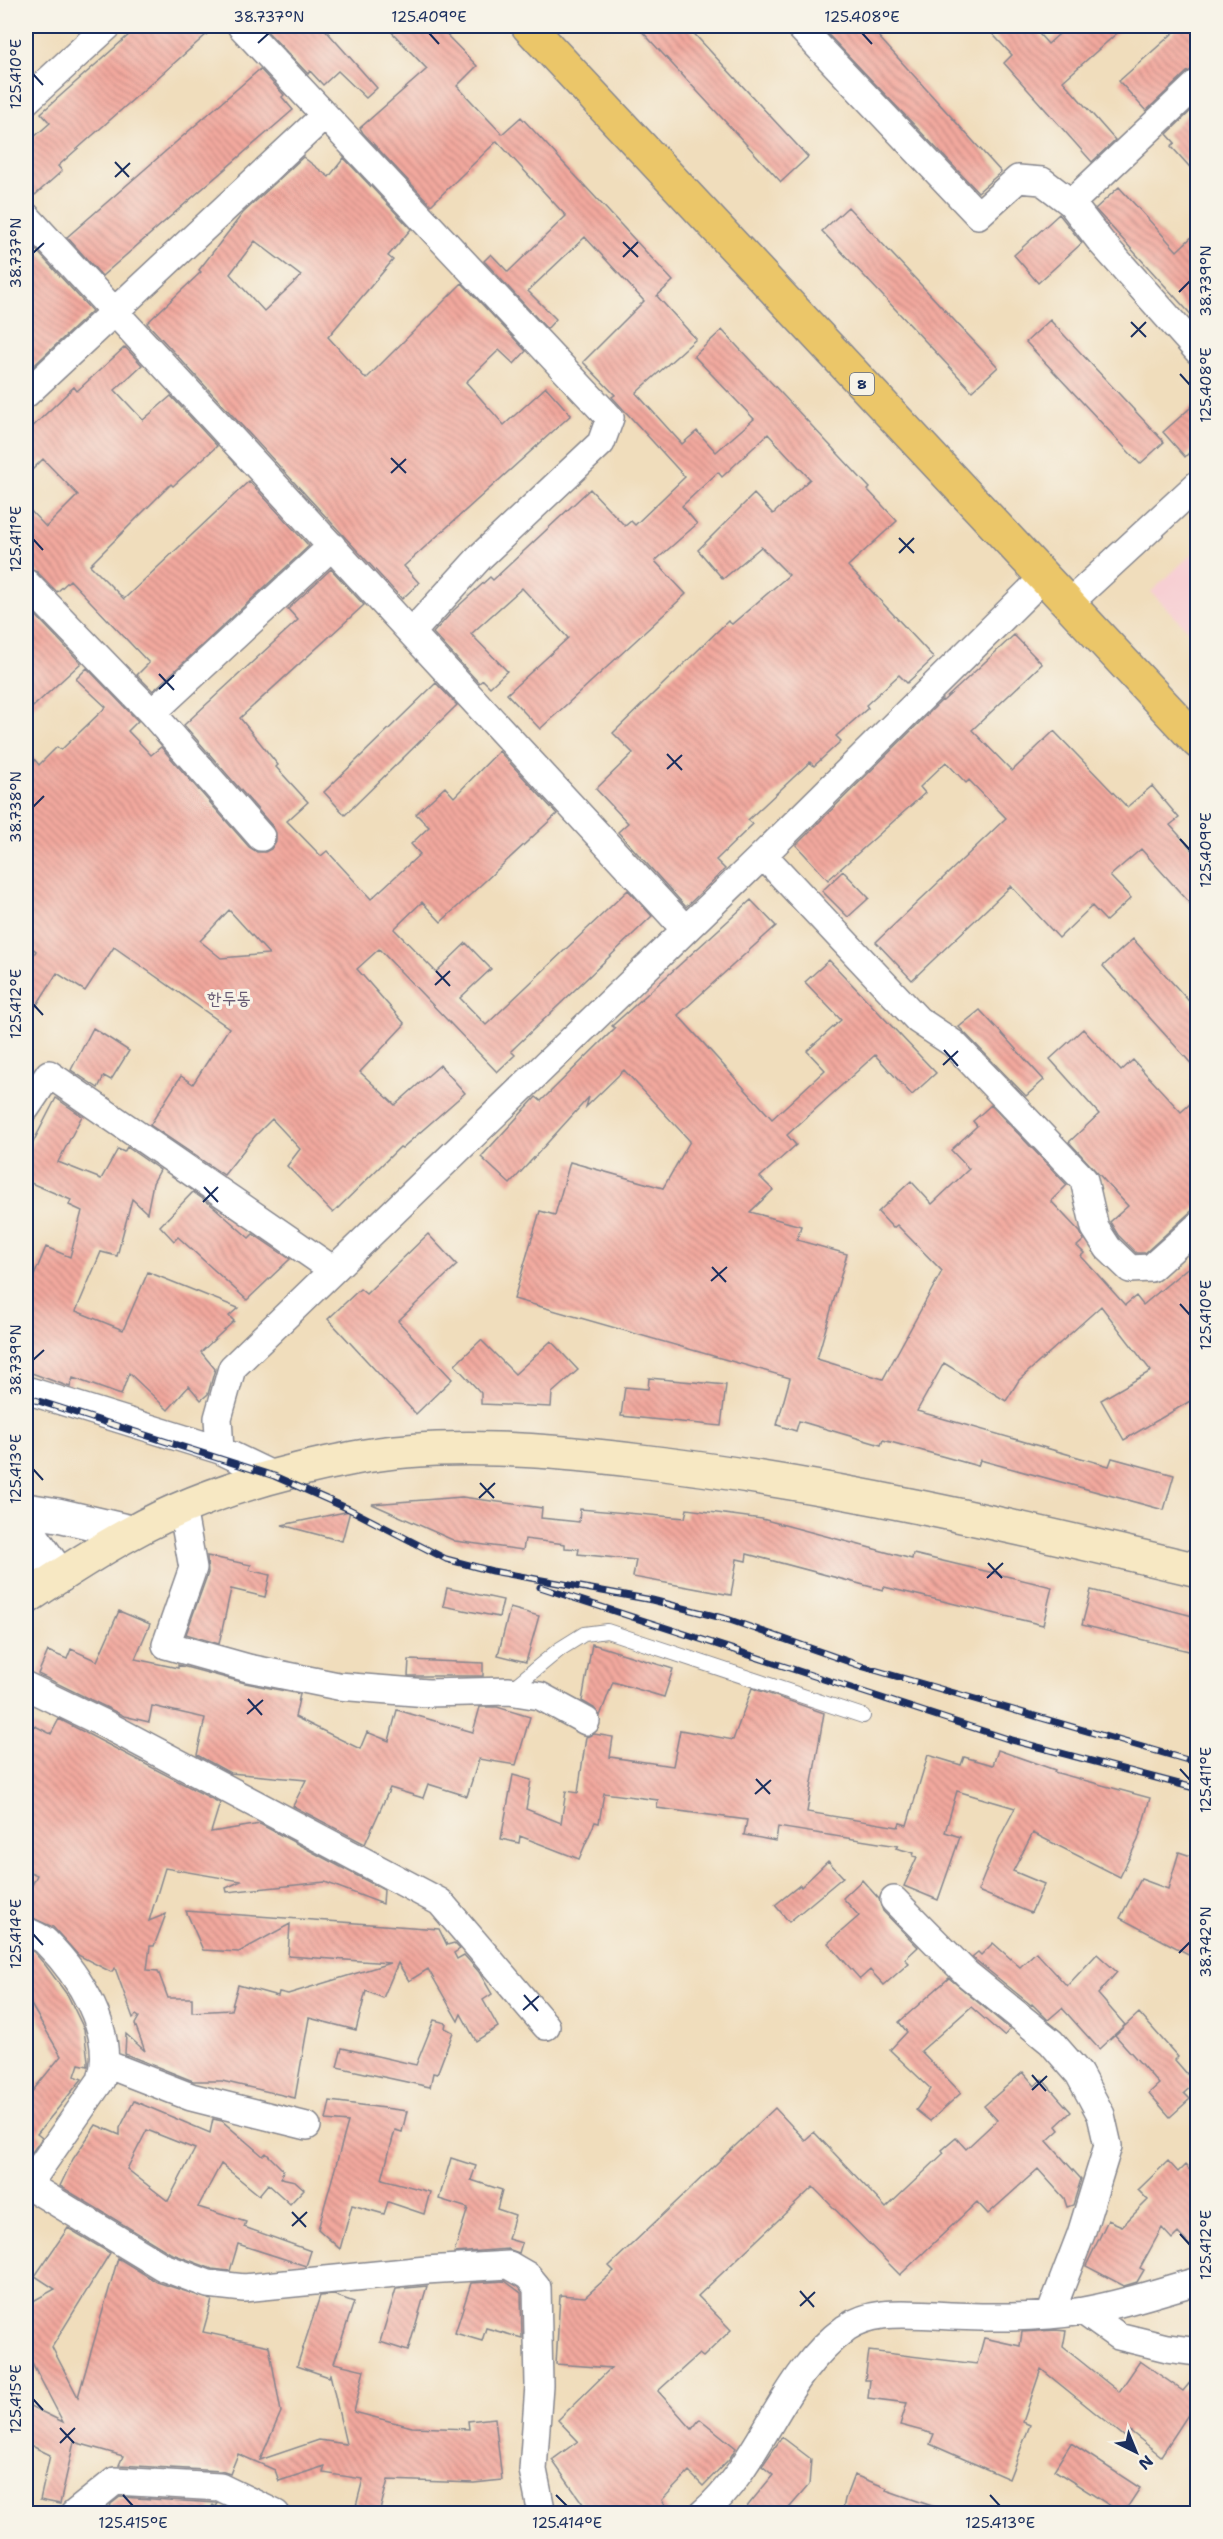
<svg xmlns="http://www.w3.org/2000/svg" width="1223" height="2539" font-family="'Shantell Sans','Poor Story',sans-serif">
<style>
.built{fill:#f7cfd3}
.building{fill:url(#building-back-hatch);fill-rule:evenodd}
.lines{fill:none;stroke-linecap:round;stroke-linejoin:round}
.service-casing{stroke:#86868d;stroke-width:16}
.minor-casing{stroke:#86868d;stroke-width:30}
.tertiary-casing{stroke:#86868d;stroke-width:36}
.secondary-casing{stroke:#86868d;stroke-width:36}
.primary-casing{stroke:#86868d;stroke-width:36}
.service{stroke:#fff;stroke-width:14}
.minor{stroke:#fff;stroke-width:27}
.tertiary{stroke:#fff;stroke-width:33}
.secondary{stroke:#f7e8c3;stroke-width:33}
.primary{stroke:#ebc669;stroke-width:33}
.rail-casing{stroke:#1b2f5e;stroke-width:7}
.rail{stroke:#f7f3e8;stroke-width:4.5;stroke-dasharray:14;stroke-linecap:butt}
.ticks{fill:none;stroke:#1b2f5e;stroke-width:2}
.labels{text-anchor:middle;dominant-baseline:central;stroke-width:6;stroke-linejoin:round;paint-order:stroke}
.shield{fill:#f7f3e8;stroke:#5d6a87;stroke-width:1.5}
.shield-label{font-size:14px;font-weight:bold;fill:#1b2f5e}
.quarter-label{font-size:18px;fill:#675a74;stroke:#f7f3e8}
.neatline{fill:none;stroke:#1b2f5e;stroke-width:2}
.ticks-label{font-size:15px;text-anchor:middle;fill:#1b2f5e}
</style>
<defs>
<pattern id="building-back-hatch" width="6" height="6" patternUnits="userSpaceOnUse" patternTransform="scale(1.5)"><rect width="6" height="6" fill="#f3a99e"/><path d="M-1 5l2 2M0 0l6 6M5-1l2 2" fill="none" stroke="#c48a84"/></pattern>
</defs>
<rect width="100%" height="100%" fill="#f7f3e8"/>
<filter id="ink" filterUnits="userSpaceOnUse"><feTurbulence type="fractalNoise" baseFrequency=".0167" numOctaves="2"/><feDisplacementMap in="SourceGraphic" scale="12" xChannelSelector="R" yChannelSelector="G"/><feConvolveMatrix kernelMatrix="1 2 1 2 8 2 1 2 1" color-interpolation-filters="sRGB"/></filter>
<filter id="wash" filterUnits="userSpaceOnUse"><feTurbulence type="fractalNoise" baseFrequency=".008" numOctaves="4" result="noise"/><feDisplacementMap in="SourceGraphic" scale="24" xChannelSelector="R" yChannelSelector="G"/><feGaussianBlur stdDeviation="1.35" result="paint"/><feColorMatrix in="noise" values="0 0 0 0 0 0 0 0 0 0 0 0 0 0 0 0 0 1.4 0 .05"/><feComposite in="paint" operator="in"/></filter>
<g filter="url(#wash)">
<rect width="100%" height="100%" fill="#f0ddbc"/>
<path class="built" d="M1197,549V640L1151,592Z"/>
<g id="blocks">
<path class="building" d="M139,26H216L58,166L62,171L35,195L26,185V144L50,123L41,113Z
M262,26H322L377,88L366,98L338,71L323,85L310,71L308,74Z
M386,26H438L477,66L457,86L502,134L521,117L673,281L657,296L696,339L636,393L682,444L697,431L716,452L754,419L694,356L722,330L870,488L868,490L897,521L848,566L934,658L907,683L899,675L866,705L868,708L836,736L841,741L814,766L810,762L748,820L753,824L716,860L725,869L686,907L618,832L628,823L596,789L633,753L613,733L728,621L732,624L789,575L761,547L723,579L698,550L754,494L773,514L810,479L768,434L722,477L718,472L682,506L697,524L655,561L686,594L540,729L507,694L568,638L522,588L471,634L507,671L490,687L483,680L479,683L433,633L454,610L490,577L493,580L590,489L625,526L631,521L635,525L685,477L612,397L615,395L583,362L644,301L585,237L528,291L556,319L547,329L484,261L491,254L508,272L566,216L497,141L431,205L363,133L360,128L427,69Z
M637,26H687L808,157L781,182Z
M820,26H869L1001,172L978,192Z
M985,26H1032L1048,44L1068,26H1125L1063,81L1115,140L1092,162L1004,63L1012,55Z
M1181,26H1197V68L1187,72L1146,111L1119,81Z
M260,69L284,95L282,97L293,110L102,276L67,237Z
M1197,105V175L1171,146L1175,143L1167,134Z
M303,157L329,177L344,158L411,229L388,256L393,260L328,337L366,379L462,283L526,351L514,364L499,350L466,382L504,425L546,387L571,415L404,566L419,583L402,599L147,323L201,272L199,270L243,213ZM255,241L301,276L264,311L230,274Z
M1119,187L1177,251L1197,232V321L1095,209Z
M848,207L998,367L972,391L822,231Z
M1059,214L1082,243L1038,283L1014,255Z
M26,239L92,311L26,373Z
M1050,320L1164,442L1140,464L1026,342Z
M125,347L142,365L115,390L143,420L171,396L217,446L173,486L171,484L90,565L124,599L249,481L309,546L153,691L137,675L149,663L70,580L57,592L37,572L26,568V506L46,527L78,495L43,459L26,476V433L74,387L77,391Z
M1197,402V445L1185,457L1163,432Z
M331,569L364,605L240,718L278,765L276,767L308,802L287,821L321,856L327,851L371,899L420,854L411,844L429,827L416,814L445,787L454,797L499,751L557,814L441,922L422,902L394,929L436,972L466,943L491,969L460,998L486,1025L628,890L652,916L511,1051L515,1055L497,1072L379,949L357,969L405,1024L360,1072L395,1105L440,1065L465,1093L402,1148L400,1147L333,1213L287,1166L300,1149L272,1119L255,1136L224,1175L150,1125L181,1076L193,1084L229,1028L114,947L85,991L57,973L26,1022V968L36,951L26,943V749L39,765L57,747L61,750L106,707L76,679L87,668L138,721L128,731L151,755L161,747L249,847L257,852H265L271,849L276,841V833L273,827L184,725L298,620L288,609ZM229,910L269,954L221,958L200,941Z
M26,605L81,663L26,713Z
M1014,635L1042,664L972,730L1012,771L1054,731L1127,807L1152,786L1179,818L1170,825L1197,855V911L1141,849L1110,876L1131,898L1106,921L1092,906L1059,938L1011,886L912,980L876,942L1006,818L969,780L966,783L946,762L920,787L925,793L828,880L796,845L942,700L943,701Z
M436,683L457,705L345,815L324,792Z
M843,871L869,898L848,917L822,891Z
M751,900L776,926L678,1015L772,1119L825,1070L807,1051L841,1020L805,982L829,960L936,1073L912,1095L875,1055L787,1135L796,1145L760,1177L773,1190L750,1212L801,1226L797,1240L847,1254L817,1359L883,1379L942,1271L897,1225L893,1228L878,1212L911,1181L932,1204L969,1169L951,1150L977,1126L973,1121L991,1105L1067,1185L1051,1201L1080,1232L1084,1240L1077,1246L1084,1253L1081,1256L1125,1305L1136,1296L1143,1305L1197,1260V1397L1124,1440L1101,1400L1151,1371L1101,1306L1019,1380L1006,1401L944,1363L917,1411L1109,1466L1112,1458L1174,1475L1164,1510L980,1460L978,1466L883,1440L881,1445L799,1421L796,1431L777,1425L790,1378L514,1299L540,1211L555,1215L570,1162L663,1188L690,1141L624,1070L586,1107L589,1097L510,1184L481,1157L536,1097L541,1101L615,1028L612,1026Z
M1133,939L1197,1010V1070L1103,966Z
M980,1010L1044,1080L1026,1096L959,1027Z
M93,1028L129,1051L111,1080L104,1076L98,1088L71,1070Z
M1083,1029L1121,1071L1133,1060L1181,1112L1197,1098V1206L1145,1253H1136L1118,1235L1110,1222L1128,1206L1069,1142L1099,1114L1050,1059Z
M56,1098L82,1116L58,1162L101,1179L118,1149L124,1152L127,1147L160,1170L153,1183L147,1213L132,1199L117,1256L101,1252L76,1311L123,1330L148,1272L238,1308L229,1316L234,1321L201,1352L215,1369L208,1394L201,1400L189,1386L168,1410L129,1373L121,1395L73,1378L70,1387L26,1371V1295L46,1247L70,1257L82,1211L69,1205L71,1200L26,1181V1156Z
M193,1192L214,1207L249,1238L253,1234L290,1259L247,1300L178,1237L174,1241L160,1226Z
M428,1234L457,1265L398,1321L452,1379L416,1414L328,1319L360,1289L366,1294Z
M481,1340L515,1374L551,1341L578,1370L552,1393L551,1407L481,1404V1393L455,1365Z
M649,1378L726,1385L721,1426L621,1416L625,1387L648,1389Z
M462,1497L542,1508L541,1518L579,1522L580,1509L685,1518L687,1509L762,1519L912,1559L913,1554L1052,1587L1043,1625L884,1587L883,1590L747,1554L746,1561L737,1559L731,1595L633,1577L636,1560L578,1554L579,1549L565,1548V1544L525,1539L523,1550L455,1541L372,1504Z
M350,1511L342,1541L282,1525Z
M207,1556L251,1565L249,1570L270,1575L265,1597L231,1589L219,1644L186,1634L208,1573Z
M447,1588L503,1600L499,1617L443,1606Z
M1091,1590L1197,1617V1653L1082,1625Z
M510,1608L539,1616L526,1662L498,1655Z
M119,1611L150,1624L135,1659L178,1668V1665L245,1683L300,1694L295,1717L360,1749L367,1732L389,1741L397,1710L473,1732L480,1707H497L530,1717L516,1765L479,1759L467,1796L428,1784L423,1798L390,1788L365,1844L293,1806L306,1780L230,1773L197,1755L205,1718L152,1706L149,1722L124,1716L38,1674L48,1651L67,1659L71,1649L97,1661Z
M592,1644L673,1669L664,1697L613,1682L600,1716L594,1708L582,1701Z
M409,1660L483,1663V1676H408Z
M752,1688L824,1713L807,1812L898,1827L900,1823L907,1825L928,1755L961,1765L964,1757L993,1765L998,1750L1055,1770L1054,1772L1150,1798L1138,1840L1120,1877L1033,1833L1013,1871L1044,1884L1031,1913L978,1891L999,1839L1015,1808L957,1791L945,1832L960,1837L938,1900L904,1886L917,1857L913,1856L914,1853L896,1848L898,1846L778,1827L776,1841L744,1835L747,1820L657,1808L658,1800L604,1793L599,1823L595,1822L579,1859L520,1836L519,1843L501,1839L513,1775L531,1780L526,1809L561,1823L566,1791L578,1793L586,1737L594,1734L613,1737L610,1757L673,1766L680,1730L733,1740Z
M59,1719L220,1803L211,1832L260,1824L384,1890L383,1904L325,1882L227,1892L226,1888L241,1881L165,1868L149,1921L166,1914L154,1946H150L147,1970L158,1971L168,1998H192V2012L231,2010L238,1985L278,1996L279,1992L288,1994L390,1963L288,1956L290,1924L239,1952L203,1950L186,1911L439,1929L447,1945L454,1943L460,1949L454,1953L457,1959L464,1955L479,1972L492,1994L483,2000L498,2027L476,2041L461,2014L458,2021L428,1969L409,1981L398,1963L383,1998L366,1991L356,2030L309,2018L295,2098L222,2081H193L125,2054L126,2034L145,2051L135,2024L139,2017L136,2015L133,2018L115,1968L111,1972L78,1955L53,1927L26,1915V1897L37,1875L26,1870V1740L33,1725L51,1734Z
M1179,1852L1197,1858V1945L1192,1956L1120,1918L1141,1879L1168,1889Z
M828,1861L843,1877L789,1922L775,1905L800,1885L801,1887Z
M862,1880L879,1899L883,1911L918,1947L905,1959L909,1963L884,1985L870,1970L860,1979L828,1943L859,1916L843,1898Z
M993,1943L1020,1967L1036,1952L1067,1986L1097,1954L1117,1972L1098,1994L1125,2025L1099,2049L1062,2008L1048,2020L1032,2004L1031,2005L972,1957L978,1952L981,1955Z
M26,1948L34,1952L46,1966L68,1996L84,2029L88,2061V2066L79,2064L75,2076L82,2079L37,2134L42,2138L26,2161V2099L61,2056L26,1996Z
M949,1978L1010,2029L1004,2036L971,2007L921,2051L961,2093L930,2121L916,2110L931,2089L890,2050L907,2032L899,2022Z
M1139,2013L1178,2057L1175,2060L1195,2083L1184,2093L1190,2099L1170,2117L1149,2093L1159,2084L1115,2035Z
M434,2020L446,2023L445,2028L453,2032L437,2074L433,2073L430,2087L337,2067L342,2048L416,2065Z
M1023,2072L1035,2086L1042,2079L1071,2112L1056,2126L1059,2130L1047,2141L1081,2179L1073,2205L1067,2207L1064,2198L1038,2169L988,2214L977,2202L900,2275L813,2187L698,2296L731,2330L703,2357L699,2354L658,2391L692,2429L700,2419L736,2448L730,2458L703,2486L689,2472L662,2500L670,2514H590L552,2460L578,2441L558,2420L611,2368L556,2364L560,2295L585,2297L614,2271L609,2266L775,2108L805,2140L814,2132L886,2208L944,2153L942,2150L956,2138L966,2149L997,2120L984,2106Z
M134,2101L210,2133L213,2119L222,2121L263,2156L266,2153L283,2170L281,2178L295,2181L304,2189L290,2204L268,2184L259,2195L221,2164L198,2207L246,2222L244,2227L311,2251L306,2266L238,2244L230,2271L212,2269L170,2253L60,2186L73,2159L96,2125L120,2135V2128ZM147,2130L195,2149L168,2201L127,2169Z
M330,2101L407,2111L402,2132L395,2130L382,2179L430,2192L424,2214L388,2202L384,2214L352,2205L340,2249L318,2229L348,2122L326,2120Z
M451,2158L476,2166L471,2180L502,2190L497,2209L515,2215L508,2239L522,2243L519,2253L508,2249L454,2253L468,2208L439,2199Z
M1168,2161L1178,2172L1185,2165L1197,2178V2253L1178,2233L1172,2239L1162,2228L1140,2268L1144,2270L1137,2282L1124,2286L1086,2266L1108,2220L1122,2226L1148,2200L1138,2190Z
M68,2228L110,2253L52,2347L78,2397L118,2258L157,2282L212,2300L203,2332L269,2346L281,2412L260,2460L319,2440L346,2444L330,2374L329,2377L297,2366L320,2296L334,2295L354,2302L334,2363L364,2370L354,2412L412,2427L469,2429L468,2421L495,2418L502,2480L474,2483L388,2480L379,2514H354L363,2479L323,2473L325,2466L279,2481L275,2470L238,2454L230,2474L221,2471L119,2465L123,2456L74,2442L60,2504L40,2500L50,2455L26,2443V2404L63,2422L26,2351V2305L55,2289L35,2276Z
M505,2281L521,2293L522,2338L486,2328L482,2341L455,2333L471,2283Z
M427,2286L408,2351L380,2342L396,2289Z
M1056,2330L1066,2331L1063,2347L1119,2392L1140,2361L1183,2391L1197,2374V2401L1161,2456L1130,2431L1125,2437L1041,2369L1023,2422L1030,2425L1009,2479L930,2444L934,2434L900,2425L907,2403L868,2398L870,2380H865L869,2351L977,2364L984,2338L1020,2346L1022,2332Z
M782,2437L811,2459L809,2485L784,2514H741L773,2475L762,2466Z
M1071,2443L1140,2488L1123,2514L1054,2470Z
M854,2475L887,2488L886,2490L946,2511L945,2514H842L845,2499Z
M120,2497L216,2503H218L216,2507L213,2505L208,2514H108L111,2504Z"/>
</g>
</g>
<g filter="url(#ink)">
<use href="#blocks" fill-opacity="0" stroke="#86868d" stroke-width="1.5"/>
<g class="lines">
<g class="service-casing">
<path id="service" d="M509,1691L560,1649L584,1634L607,1631L863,1716"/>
</g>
<g class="minor-casing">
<path id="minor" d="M241,26L610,418L601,443L481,556L412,632
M799,26L978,215L1018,179L1042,181L1071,203L1101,242L1198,351
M26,101L108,26
M1071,203L1198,83
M26,216L685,929
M26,394L324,116
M26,583L152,713L332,546
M1068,604L1198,484
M152,713L261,837
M763,855L918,1020L954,1044L1084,1180L1095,1228L1108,1248L1130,1269L1151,1268L1198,1226
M26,1108L49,1074L332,1269
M26,1390L220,1450L274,1476
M220,1450L218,1418L232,1368L763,855L1043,578
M182,1508L193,1568L166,1645L248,1668L338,1686L428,1693L509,1691L540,1696L586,1721
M26,1686L103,1723L440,1902L546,2026
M894,1900L967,1974L1051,2042L1079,2074L1101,2115L1108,2146L1081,2234L1050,2315
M26,1931C32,1934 41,1937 46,1942C79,1975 116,2032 101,2080L28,2185
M106,2064L191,2097L307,2126
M26,2186L28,2185L163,2267L208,2284L244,2288L426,2270L509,2265L528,2276L537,2287L539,2385L533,2470L542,2514
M1083,2311L1118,2336L1167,2348L1198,2352
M74,2514L115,2481L220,2487L276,2514
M702,2514C763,2462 780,2376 846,2328C872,2310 904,2314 934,2315C983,2318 1034,2319 1083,2311C1121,2305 1160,2291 1198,2281"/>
</g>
<g class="tertiary-casing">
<path id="tertiary" d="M26,1510L58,1515L131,1532
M26,1528L60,1576"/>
</g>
<g class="secondary-casing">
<path id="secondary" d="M26,1598C59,1576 94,1553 129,1534C196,1496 279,1472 354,1458C445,1441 549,1450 640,1461C829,1483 1013,1526 1198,1570"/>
</g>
<g class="primary-casing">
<path id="primary" d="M528,26L1198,742"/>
</g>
<use href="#service" class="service"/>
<use href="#minor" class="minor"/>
<use href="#tertiary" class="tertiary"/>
<use href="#secondary" class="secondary"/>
<use href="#primary" class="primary"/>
<g class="rail-casing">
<path id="rail" d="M26,1397L274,1476L349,1509L446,1559L492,1571L652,1600L730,1620L864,1667L1198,1763
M540,1587L1008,1739L1198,1789"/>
</g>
<use href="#rail" class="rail"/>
</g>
</g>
<path class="ticks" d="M429,33L439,44M862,33L872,44M258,43L269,33M33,74L43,85M115,162L129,177M115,177L130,163M623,242L638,257M33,253L44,243M623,257L638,242M1179,292L1190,281M1131,322L1146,337M1131,337L1146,322M1180,374L1190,385M391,458L406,473M391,473L406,459M899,538L914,553M33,539L43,550M899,553L914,538M159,674L174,690M159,689L174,675M667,754L682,770M667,769L682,755M33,807L44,796M1180,839L1190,850M436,971L450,986M435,985L450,971M33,1004L43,1015M944,1050L958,1066M943,1065L958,1051M204,1187L218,1202M203,1202L218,1187M712,1267L726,1282M711,1281L727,1267M1180,1304L1190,1315M33,1360L44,1350M33,1469L43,1480M480,1483L494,1498M479,1498L495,1483M988,1563L1002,1578M987,1578L1003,1563M248,1699L262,1715M247,1714L263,1700M1180,1769L1190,1780M756,1779L770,1794M755,1794L771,1780M33,1934L43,1945M1179,1953L1190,1942M524,1995L538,2011M523,2010L539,1996M1032,2075L1046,2091M1032,2090L1047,2076M292,2212L306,2227M292,2226L307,2212M1180,2234L1190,2245M800,2291L814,2307M800,2306L815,2292M33,2399L43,2410M60,2428L74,2443M60,2443L75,2428M123,2495L133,2506M556,2495L567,2506M990,2495L1000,2506"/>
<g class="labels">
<rect class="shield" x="850" y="373" width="24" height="22" rx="4.5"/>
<g class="shield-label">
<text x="862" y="384">8</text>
</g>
<g class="quarter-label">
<text x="229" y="998">한두동</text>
</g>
</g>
<rect width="1223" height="2539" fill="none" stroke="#f7f3e8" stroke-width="66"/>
<g transform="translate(1136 2452) rotate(137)" stroke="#f7f3e8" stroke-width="4.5" paint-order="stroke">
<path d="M0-4.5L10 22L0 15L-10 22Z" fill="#1b2f5e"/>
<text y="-9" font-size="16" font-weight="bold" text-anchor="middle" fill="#1b2f5e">N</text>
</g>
<rect x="33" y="33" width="1157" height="2473" class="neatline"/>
<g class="ticks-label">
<text x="269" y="22">38.737°N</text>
<text x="429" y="22">125.409°E</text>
<text x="862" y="22">125.408°E</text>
<text transform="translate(16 74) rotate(-90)" y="5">125.410°E</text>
<text transform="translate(16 253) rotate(-90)" y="5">38.737°N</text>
<text transform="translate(1206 281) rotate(-90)" y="5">38.739°N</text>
<text transform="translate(1206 385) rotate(-90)" y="5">125.408°E</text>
<text transform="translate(16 539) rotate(-90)" y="5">125.411°E</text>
<text transform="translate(16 807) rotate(-90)" y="5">38.738°N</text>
<text transform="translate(1206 850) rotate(-90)" y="5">125.409°E</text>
<text transform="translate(16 1004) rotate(-90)" y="5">125.412°E</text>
<text transform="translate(1206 1315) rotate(-90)" y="5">125.410°E</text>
<text transform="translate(16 1360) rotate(-90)" y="5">38.739°N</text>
<text transform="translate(16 1469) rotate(-90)" y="5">125.413°E</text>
<text transform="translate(1206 1780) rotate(-90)" y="5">125.411°E</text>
<text transform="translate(16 1934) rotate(-90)" y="5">125.414°E</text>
<text transform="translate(1206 1942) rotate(-90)" y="5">38.742°N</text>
<text transform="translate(1206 2245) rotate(-90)" y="5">125.412°E</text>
<text transform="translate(16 2399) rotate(-90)" y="5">125.415°E</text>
<text x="133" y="2528">125.415°E</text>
<text x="567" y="2528">125.414°E</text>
<text x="1000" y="2528">125.413°E</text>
</g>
</svg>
